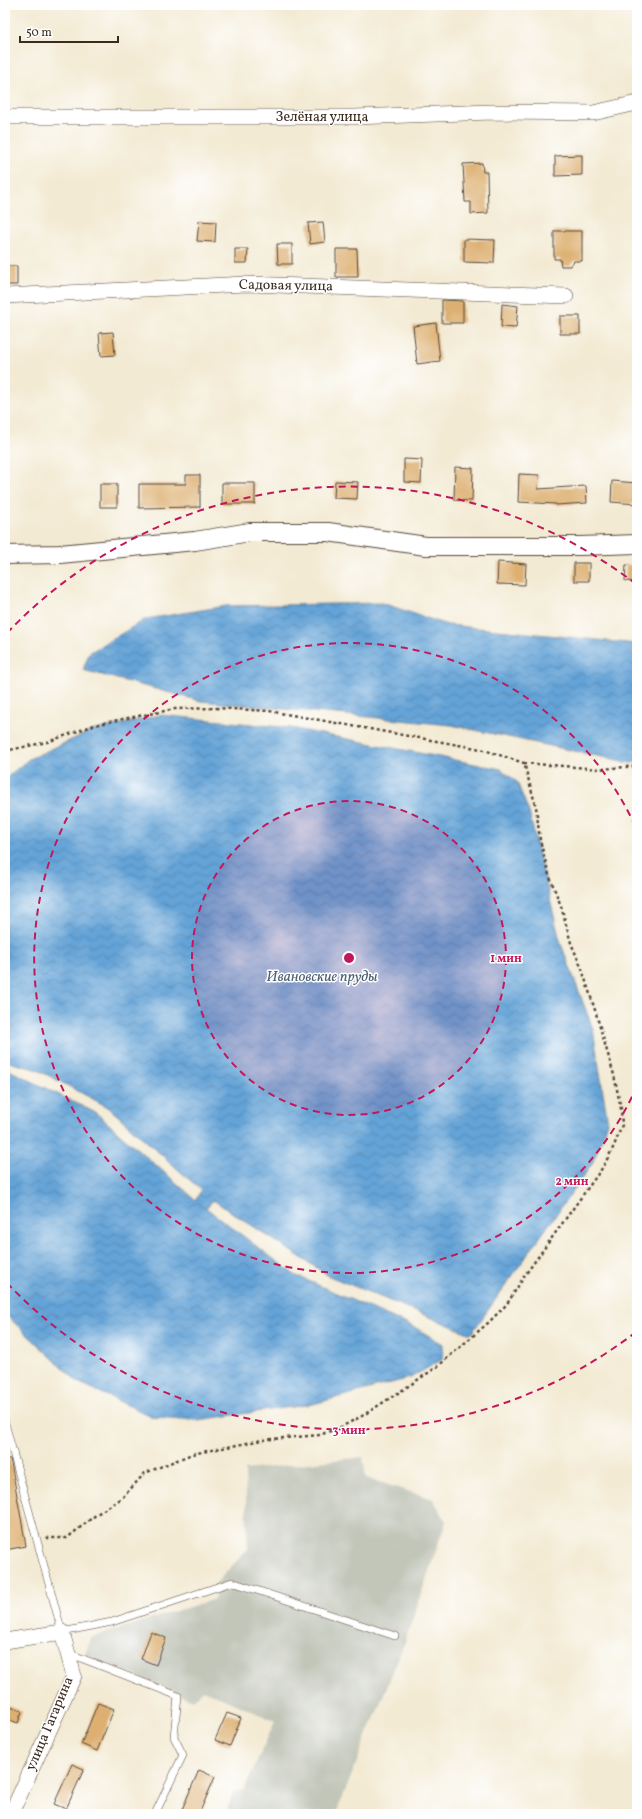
<svg xmlns="http://www.w3.org/2000/svg" width="642" height="1819" font-family="Vollkorn,serif">
<style>
.industrial{fill:#c2c6b9}
.water{fill:url(#water-waves);stroke:#50667a}
.building{fill:#ddb072}
.lines{fill:none;stroke-linecap:round;stroke-linejoin:round}
.service-casing{stroke:#574739;stroke-width:8}
.minor-casing{stroke:#574739;stroke-width:16}
.tertiary-casing{stroke:#574739;stroke-width:20}
.path{stroke:#574739;stroke-width:2.5;stroke-dasharray:3 3;stroke-linecap:butt}
.service{stroke:#fff;stroke-width:7}
.minor{stroke:#fff;stroke-width:15}
.tertiary{stroke:#fff;stroke-width:18}
.ring{fill:none;stroke:#c2185b;stroke-width:2;stroke-dasharray:7 5}
.labels{text-anchor:middle;dominant-baseline:central;stroke-width:3;stroke-linejoin:round;paint-order:stroke}
.street-label{font-size:14px;fill:#3b2a1e;stroke:#fff}
.water-label{font-size:15px;font-style:italic;fill:#4d6071;stroke:#fff}
.centre{fill:#c2185b;stroke:#fff;stroke-width:2}
.ring-label{font-size:12px;text-anchor:middle;font-weight:bold;fill:#c2185b;stroke:#fff;stroke-width:3;stroke-linejoin:round;paint-order:stroke}
</style>
<defs>
<pattern id="water-waves" width="16" height="10" patternUnits="userSpaceOnUse"><rect width="16" height="10" fill="#64a3d7"/><path d="M0 5q4-4 8 0t8 0" fill="none" stroke="#5485ae"/></pattern>
</defs>
<rect width="100%" height="100%" fill="#fff"/>
<filter id="ink" filterUnits="userSpaceOnUse"><feTurbulence type="fractalNoise" baseFrequency=".025" numOctaves="2"/><feDisplacementMap in="SourceGraphic" scale="8" xChannelSelector="R" yChannelSelector="G"/><feConvolveMatrix kernelMatrix="1 2 1 2 8 2 1 2 1" color-interpolation-filters="sRGB"/></filter>
<filter id="wash" filterUnits="userSpaceOnUse"><feTurbulence type="fractalNoise" baseFrequency=".012" numOctaves="4" result="noise"/><feDisplacementMap in="SourceGraphic" scale="16" xChannelSelector="R" yChannelSelector="G"/><feGaussianBlur stdDeviation="0.9" result="paint"/><feColorMatrix in="noise" values="0 0 0 0 0 0 0 0 0 0 0 0 0 0 0 0 0 1.4 0 .05"/><feComposite in="paint" operator="in"/></filter>
<g filter="url(#wash)">
<rect width="100%" height="100%" fill="#f3ead3"/>
<path class="industrial" d="M363,1457L366,1478L433,1499L446,1521L404,1644L336,1814H225L235,1791L244,1790L275,1721L203,1690L193,1700L85,1654L92,1637L215,1599L214,1585L248,1549L245,1470Z"/>
<path class="water" d="M382,603L448,625L637,644V762L631,763L451,725L201,701L83,670L89,653L146,619L226,606Z
M160,715L291,728L501,769L517,782L529,812L560,941L593,1029L608,1123L592,1164L471,1334L329,1276L213,1200L206,1208L295,1275L416,1328L443,1344V1359L410,1378L313,1404L198,1420L153,1417L78,1382L5,1314V1068L96,1113L196,1200L201,1190L108,1107L38,1070L5,1061V779L29,759L91,731Z"/>
<g id="blocks">
<path class="building" d="M582,155V175L555,176V156Z
M482,163L483,172H487L488,213L471,214V202H465L463,164Z
M199,221L216,222L215,242L197,241Z
M323,222L325,242L310,244L308,223Z
M554,231H582V261H574L570,266H561L560,259H554Z
M464,239L495,240L494,263L464,262Z
M277,244H292V264H278Z
M235,249H248L247,263H235Z
M336,249H357L358,277H336Z
M5,266H17V285H5Z
M442,300L463,301V323H442Z
M502,304L518,306L516,328L501,327Z
M560,316H580V334H560Z
M436,323L440,361L417,364L413,326Z
M113,332L115,355L101,356L99,333Z
M404,459L422,460L421,483L404,482Z
M455,467L473,468L472,501L454,500Z
M519,474L539,475L538,489L586,486L587,503L556,505V504L518,502Z
M186,475H200V507L139,508V484H186Z
M335,481L358,482L357,499L334,498Z
M612,481L637,483V504L611,502Z
M222,483H255V504H222Z
M100,484H117V507H100Z
M498,562L526,564L525,585L497,584Z
M574,563H589V581H574Z
M626,565L637,566V582L625,581Z
M5,1459H10L12,1468L26,1546L5,1550Z
M151,1632L166,1638L156,1665L141,1659Z
M98,1703L114,1709L97,1751L81,1744Z
M5,1705L22,1711L18,1723L5,1718Z
M227,1713L241,1718L230,1746L215,1740Z
M72,1764L84,1769L66,1809L54,1804Z
M199,1770L215,1777L199,1814H180Z"/>
</g>
</g>
<g filter="url(#ink)">
<use href="#blocks" fill-opacity="0" stroke="#574739" stroke-width="1"/>
<g class="lines">
<g class="service-casing">
<path id="service" d="M5,1423L62,1632L112,1622L232,1582L395,1636
M68,1653L178,1696L174,1737L183,1755L155,1814"/>
</g>
<g class="minor-casing">
<path id="minor" d="M5,117H354L492,112L593,113L637,103
M5,296L246,284L566,296
M5,1641L62,1632L74,1676L11,1814"/>
</g>
<g class="tertiary-casing">
<path id="tertiary" d="M5,555L60,554L195,541L250,532H328L426,546H580L637,544"/>
</g>
<path class="path" d="M5,751L47,742L95,725L123,719L175,709L216,708L269,711L481,749L524,763L536,807L540,840L549,875L561,906L571,943L582,969L595,1010L614,1075L621,1109L622,1125L614,1146L603,1167L525,1275L507,1304L488,1323L437,1367L398,1393L362,1416L339,1428L319,1435L262,1440L192,1454L145,1473L122,1498L97,1514L67,1538H46
M524,763L600,769L637,766"/>
<use href="#service" class="service"/>
<use href="#minor" class="minor"/>
<use href="#tertiary" class="tertiary"/>
</g>
</g>
<circle cx="349" cy="958" r="157" fill="#c2185b" fill-opacity=".12"/>
<g class="ring">
<circle cx="349" cy="958" r="157"/>
<path d="M637 1086A315 315 0 1 1 637 830"/>
<path d="M636 1332A472 472 0 0 1 7 1283M7 633A472 472 0 0 1 636 584"/>
</g>
<g class="labels">
<g class="street-label">
<text x="322" y="117">Зелёная улица</text>
<text transform="translate(286 286) rotate(1)">Садовая улица</text>
<text transform="translate(50 1724) rotate(-67)">улица Гагарина</text>
</g>
<g class="water-label">
<text x="322" y="977">Ивановские пруды</text>
</g>
</g>
<circle cx="349" cy="958" r="6" class="centre"/>
<g class="ring-label">
<text x="506" y="962">1 мин</text>
<text x="572" y="1185">2 мин</text>
<text x="349" y="1434">3 мин</text>
</g>
<rect width="642" height="1819" fill="none" stroke="#fff" stroke-width="20"/>
<path d="M20 36v6h98v-6" fill="none" stroke="#3b2a1e" stroke-width="2"/>
<text x="26" y="36" font-size="12" fill="#3b2a1e" stroke="#ffffff" stroke-width="3" paint-order="stroke">50 m</text>
</svg>
